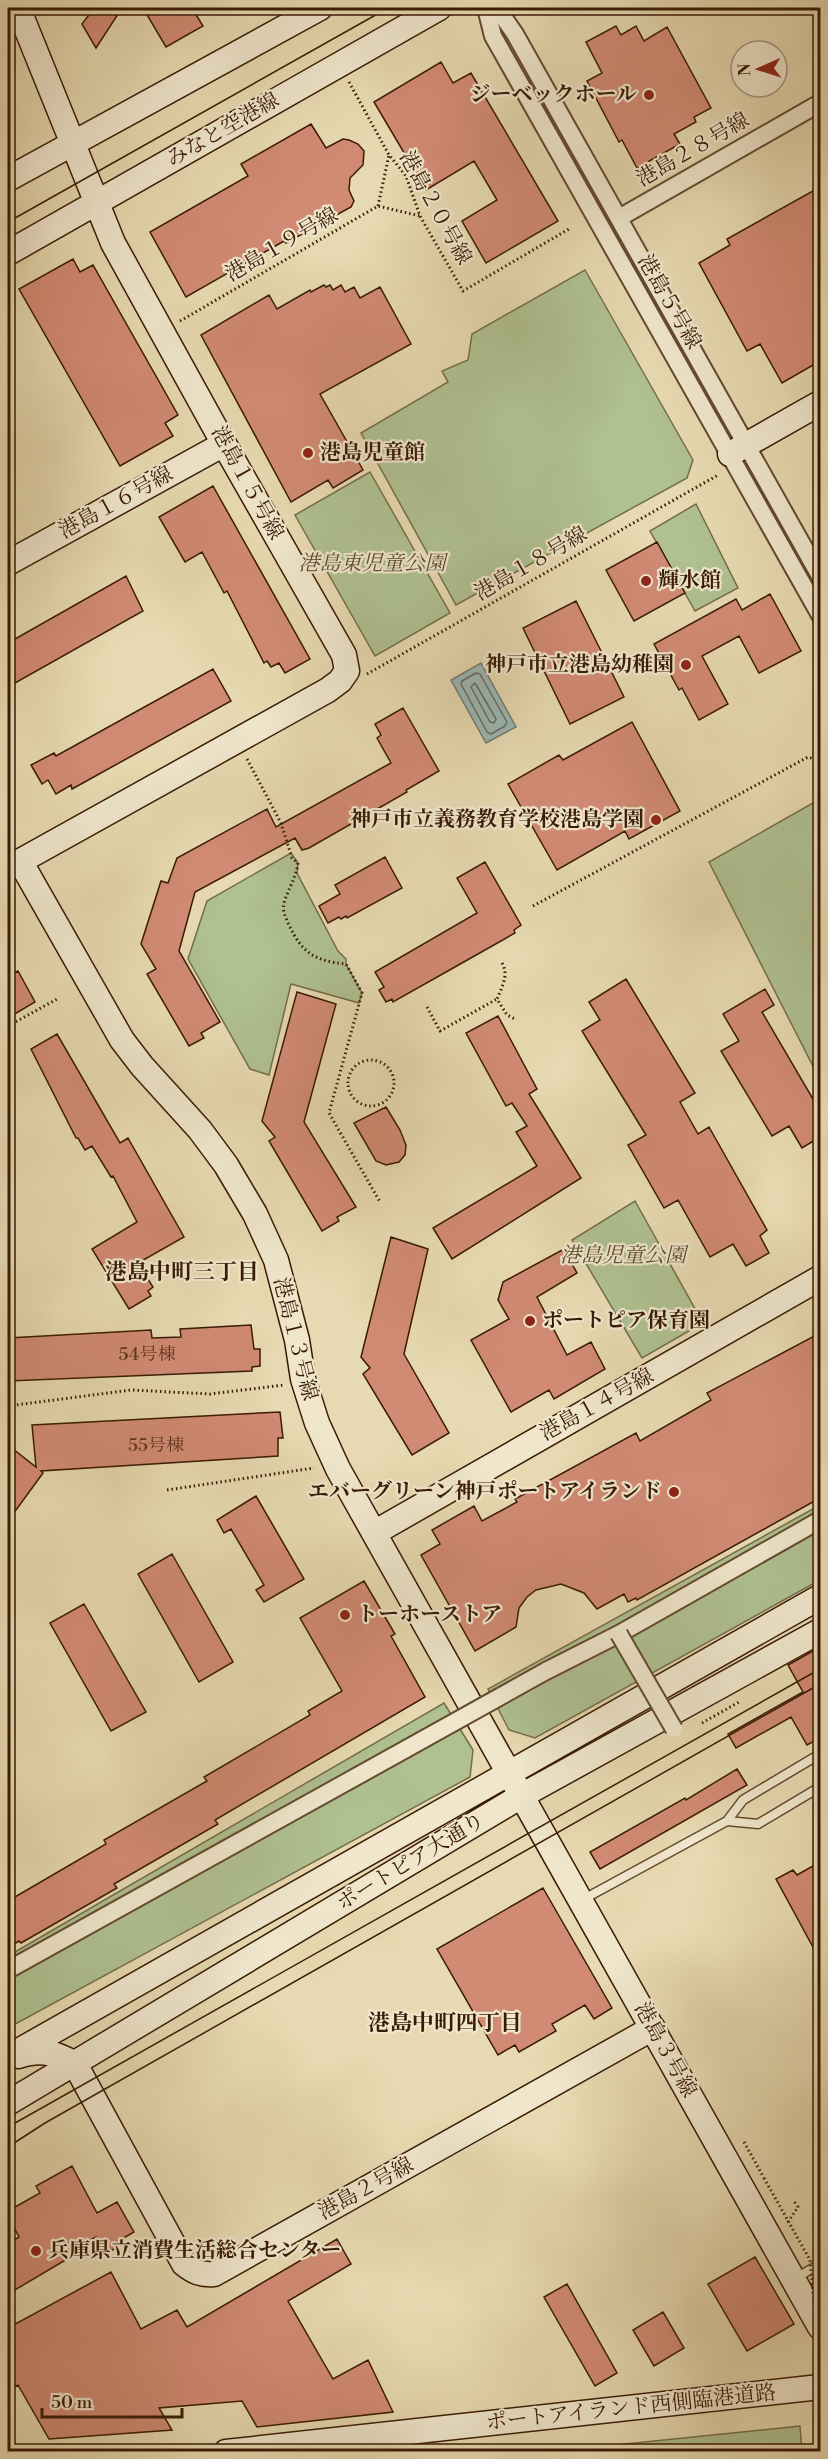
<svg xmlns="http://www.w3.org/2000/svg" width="828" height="2459" font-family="'Libre Bodoni','Noto Serif JP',serif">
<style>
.green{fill:#afc091;stroke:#746d4a;stroke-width:1.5}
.water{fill:#9ab8b5;stroke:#73796e;stroke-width:1.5}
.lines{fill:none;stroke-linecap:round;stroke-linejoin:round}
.shore{stroke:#6a695c;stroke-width:1.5}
.building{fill:#d18a74;stroke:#391a04;stroke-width:1.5}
.lane-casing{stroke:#644a2f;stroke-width:11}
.street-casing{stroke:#644a2f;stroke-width:20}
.secondary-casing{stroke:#391a04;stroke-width:27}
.path{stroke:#391a04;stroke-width:3;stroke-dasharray:1.5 3;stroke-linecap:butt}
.lane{stroke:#efe6cc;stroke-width:8}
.street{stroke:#efe6cc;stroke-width:16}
.secondary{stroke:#efe6cc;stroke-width:24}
.tram{stroke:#391a04;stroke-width:1.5}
.street-bridge-casing{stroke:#644a2f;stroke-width:20;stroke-linecap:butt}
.path-bridge{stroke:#391a04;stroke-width:3;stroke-dasharray:1.5 3;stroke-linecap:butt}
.street-bridge{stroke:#efe6cc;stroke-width:16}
.poi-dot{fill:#8f2418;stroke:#efe6cc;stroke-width:2}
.labels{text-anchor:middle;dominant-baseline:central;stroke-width:4.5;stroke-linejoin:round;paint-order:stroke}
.number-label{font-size:18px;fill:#5f3620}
.poi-label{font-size:21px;font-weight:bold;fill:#391a04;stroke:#efe6cc;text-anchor:start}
.street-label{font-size:21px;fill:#391a04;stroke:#efe6cc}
.park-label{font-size:21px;font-style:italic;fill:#5c4c2e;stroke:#efe6cc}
.neighbourhood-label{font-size:22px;font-weight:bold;fill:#391a04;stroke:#efe6cc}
</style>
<rect width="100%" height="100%" fill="#e7d9b1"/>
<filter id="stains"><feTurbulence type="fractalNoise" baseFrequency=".00333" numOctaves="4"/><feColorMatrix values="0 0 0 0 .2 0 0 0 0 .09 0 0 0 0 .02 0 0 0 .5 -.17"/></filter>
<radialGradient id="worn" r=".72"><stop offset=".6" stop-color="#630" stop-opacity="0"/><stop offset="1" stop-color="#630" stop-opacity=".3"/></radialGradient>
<path class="green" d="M585,270L693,460L687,478L456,605L361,433L448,382L442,371L468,360L472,334Z
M370,472L450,613L375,656L295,515Z
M696,504L738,588L695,611L650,531Z
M820,799V1080L709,862Z
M291,853L298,863L297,873L338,951L346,959V964L362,993L359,1003L291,984L269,1075L250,1069L188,959L207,901Z
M635,1201L703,1323L642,1358L572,1240Z
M820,1505V1580L535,1738L509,1730L488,1689Z
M444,1703L473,1750L470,1777L8,2028V1956Z
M800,2426L802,2451H557Z"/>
<path class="water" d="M481,663L516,727L486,743L451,680Z"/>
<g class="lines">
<path class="shore" d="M476,673L480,674L507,722L505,726L491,734L487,732L461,684L462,681Z
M475,683L496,719L494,723L490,722L471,687Z"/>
</g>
<path class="building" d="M94,8H122L96,48L82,24Z
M143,8H192L203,26L166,47Z
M616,26L621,35L636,26L644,41L667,27L711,108L694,117L696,122L674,134L680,144L637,168L622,140L619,142L587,81L602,73L586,42Z
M441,62L453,83L471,73L558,221L486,263L462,221L497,200L474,161L426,190L374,102Z
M311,124L326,148L343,139L349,140L358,144L364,151L363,165L350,178L349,190L354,201L351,207L286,243L284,241L186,297L150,232L248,176L241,164Z
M820,187V361L782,383L760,344L747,351L699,263L730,245L727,239Z
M73,259L80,272L93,265L178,415L165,423L173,436L120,466L19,289Z
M324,285L326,287L330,285L333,290L341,285L345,292L354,287L360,298L380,287L411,344L320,394L363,470L333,488L328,480L291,502L201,335L269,295L277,309L310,290L311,292Z
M213,486L310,659L285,673L279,663L271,667L267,661L264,663L227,591L224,593L202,552L185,562L159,517Z
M657,542L685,593L634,621L606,570Z
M126,576L143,611L8,687V643Z
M770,594L801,651L759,673L739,636L702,656L728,704L699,720L682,688L679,690L654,644L736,599L742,610Z
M576,601L624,697L570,724L523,628Z
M213,669L231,701L72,789L71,785L56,794L48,780L42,784L31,765L54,753L56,756Z
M403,708L439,771L406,790L407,792L309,848L302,850L295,838L195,892L179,951L220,1022L201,1033L204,1038L189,1046L147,974L156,969L141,944L161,881L168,883L177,858L267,809L276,827L391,763L377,738L381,735L375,724Z
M632,722L680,811L629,839L625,831L557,870L508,784L559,755L563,760Z
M385,857L402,888L347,918L346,916L341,919L339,917L328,923L319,906L340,894L335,885Z
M485,862L521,925L514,930L515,933L462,963L393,1002L392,999L386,1002L379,990L384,987L375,972L477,913L457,878Z
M18,971L35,1002L8,1018V976Z
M626,979L695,1093L680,1102L698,1134L709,1127L767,1230L760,1236L769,1253L746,1266L733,1244L710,1257L678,1200L664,1208L628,1145L646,1135L582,1031L600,1020L589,1002Z
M765,989L774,1005L762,1012L820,1111V1137L802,1148L789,1126L772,1136L721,1051L739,1041L723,1014Z
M297,992L336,1004L304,1122L356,1207L337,1217L339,1221L322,1231L269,1141L275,1137L262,1121Z
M498,1016L537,1089L529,1094L581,1178L452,1259L433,1228L537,1166L516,1132L527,1126L512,1103L506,1106L466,1033Z
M57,1034L120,1143L128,1138L184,1237L138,1263L153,1287L148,1291L151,1296L129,1309L92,1249L137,1222L113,1176L111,1177L92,1146L85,1150L78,1138H76L31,1049Z
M386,1107L400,1130L406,1145L405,1155L399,1162L386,1165L376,1161L354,1123Z
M391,1237L428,1249L404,1354L449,1433L412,1455L363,1374L370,1368L361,1357Z
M564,1249L577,1273L537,1297L567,1355L591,1342L605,1369L554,1399L549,1390L511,1412L471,1340L509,1319L498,1300L503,1282Z
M251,1325L254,1349H260V1366L252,1367V1371L8,1381V1338L151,1330L152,1338L181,1337L180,1329Z
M820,1333V1498L637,1600L636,1598L628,1602L624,1594L597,1609L584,1593L561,1584L536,1590L527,1597L519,1608L516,1627L475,1651L421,1555L440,1544L432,1530L474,1506L482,1521L517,1502L515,1499L636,1433L640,1441L711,1400L707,1393Z
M280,1412L283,1438H278V1456L41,1471L43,1473L8,1521V1445L36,1467L32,1425Z
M256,1496L304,1579L264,1602L256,1590L264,1585L231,1529L224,1533L217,1520Z
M172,1554L233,1662L199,1682L138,1574Z
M364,1581L395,1634L391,1636L425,1697L215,1820L218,1824L114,1884L117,1888L21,1943L19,1941L8,1948V1901L106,1844L104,1840L207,1781L204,1777L310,1715L308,1711L342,1691L300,1618Z
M84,1604L146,1712L111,1731L50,1623Z
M820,1647V1738L807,1745L791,1717L736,1748L728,1734L803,1692L788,1665Z
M737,1769L747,1785L600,1869L590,1852L685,1798L686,1800Z
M820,1862V1960L776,1879L793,1870L797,1875Z
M543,1888L612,2008L594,2019L585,2005L552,2024L556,2031L519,2052L515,2045L498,2055L437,1949Z
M72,2166L97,2213L117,2202L134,2232L115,2243L118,2247L105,2254L96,2237L66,2253L69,2258L8,2294V2244L19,2237L8,2216V2211L40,2193L36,2186Z
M337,2239L351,2264L288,2301L333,2379L368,2360L393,2412L257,2427L242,2401L159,2408L172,2430L49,2439L18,2385L8,2391V2328L111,2272L141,2329L177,2310L187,2327Z
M755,2257L794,2324L747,2351L708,2284Z
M567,2284L617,2373L595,2386L544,2297Z
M663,2312L684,2348L654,2366L633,2330Z"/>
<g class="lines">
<g class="lane-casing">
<path id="lane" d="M727,1821L758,1824L820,1787
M582,1900L727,1821L743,1800L820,1754
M794,2279L820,2264"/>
</g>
<g class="street-casing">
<path id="street" d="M486,8L493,36L820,615
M497,8L515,34L820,576
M619,218L820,103
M546,1671L619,1634L820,1520
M8,1970L406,1749"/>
</g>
<g class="secondary-casing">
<path id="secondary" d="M8,179L320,8
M8,253L439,8
M730,454L820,403
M8,563L224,444
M20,861L122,1040L142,1066L200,1130L226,1165L255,1214L276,1260L297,1340L303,1379L317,1423L338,1469L820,2327
M8,868L328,690L340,681L347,671L344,655L224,444L113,243L18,8
M374,1533L820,1278
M18,2056C41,2049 54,2052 75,2064
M8,2057L820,1597
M75,2064L184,2264C194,2272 201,2275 214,2274L653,2028
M8,2103L523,1795L820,1631
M226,2452L820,2387"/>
</g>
<path class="path" d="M814,8L820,18
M349,82L389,155L406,176L420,216L463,291L569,229
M378,206L389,155
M180,321L378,206L420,216
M367,674L718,475
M247,759L281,823L292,858L298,863C296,878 288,889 284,903C282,911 286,918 289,925C302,953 315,961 346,964L362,993L329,1113L380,1202
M533,906L808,757L820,761
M502,963C509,975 502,987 497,999L507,1015L515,1019
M427,1007L440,1031L497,999
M8,1026L59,998
M348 1083a23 23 0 1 1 46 0a23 23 0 1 1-46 0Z
M8,1406L131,1390L210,1394L284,1385
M167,1490L314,1468
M702,1723L739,1702
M744,2142L764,2178
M788,2222L798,2207L793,2200"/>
<use href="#lane" class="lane"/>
<use href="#street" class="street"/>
<use href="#secondary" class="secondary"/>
<path class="tram" d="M8,222L388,8
M8,2127L820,1669
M8,2147L45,2123L820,1684"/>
<g class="street-bridge-casing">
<path id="street-bridge" d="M619,1634L674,1729
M406,1749L546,1671"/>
</g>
<path class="path-bridge" d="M764,2178L810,2260L820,2367"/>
<use href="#street-bridge" class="street-bridge"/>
</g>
<g class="poi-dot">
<circle cx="649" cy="95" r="6"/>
<circle cx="308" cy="453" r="6"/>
<circle cx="646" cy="581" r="6"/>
<circle cx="686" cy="665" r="6"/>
<circle cx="656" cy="820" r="6"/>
<circle cx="530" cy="1321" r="6"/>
<circle cx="674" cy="1492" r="6"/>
<circle cx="345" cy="1615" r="6"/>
<circle cx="36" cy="2251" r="6"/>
</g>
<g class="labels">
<g class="number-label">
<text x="147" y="1354">54号棟</text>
<text x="156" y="1445">55号棟</text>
</g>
<g class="poi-label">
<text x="637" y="95" text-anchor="end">ジーベックホール</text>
<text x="320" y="453">港島児童館</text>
<text x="658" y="581">輝水館</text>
<text x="674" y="665" text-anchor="end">神戸市立港島幼稚園</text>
<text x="644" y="820" text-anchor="end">神戸市立義務教育学校港島学園</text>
<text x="542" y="1321">ポートピア保育園</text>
<text x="662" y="1492" text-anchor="end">エバーグリーン神戸ポートアイランド</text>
<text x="357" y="1615">トーホーストア</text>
<text x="48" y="2251">兵庫県立消費生活総合センター</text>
</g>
<g class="street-label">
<text transform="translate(223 130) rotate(-30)">みなと空港線</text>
<text transform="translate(693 150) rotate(-30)">港島２８号線</text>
<text transform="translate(435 208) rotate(61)">港島２０号線</text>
<text transform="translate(282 245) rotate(-30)">港島１９号線</text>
<text transform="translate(669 302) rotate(60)">港島５号線</text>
<text transform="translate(247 483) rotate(61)">港島１５号線</text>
<text transform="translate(116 503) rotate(-29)">港島１６号線</text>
<text transform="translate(531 564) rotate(-30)">港島１８号線</text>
<text transform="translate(295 1339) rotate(76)">港島１３号線</text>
<text transform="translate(597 1405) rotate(-29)">港島１４号線</text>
<text transform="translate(411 1862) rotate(-31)">ポートピア大通り</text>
<text transform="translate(665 2050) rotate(61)">港島３号線</text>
<text transform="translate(366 2189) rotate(-29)">港島２号線</text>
<text transform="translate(631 2408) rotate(-6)">ポートアイランド西側臨港道路</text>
</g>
<g class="park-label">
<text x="372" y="564">港島東児童公園</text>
<text x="623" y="1256">港島児童公園</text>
</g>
<g class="neighbourhood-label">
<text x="182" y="1272">港島中町三丁目</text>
<text x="445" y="2023">港島中町四丁目</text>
</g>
</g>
<rect width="828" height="2459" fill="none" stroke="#e7d9b1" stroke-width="30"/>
<rect x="9" y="9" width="810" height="2441" fill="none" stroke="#391a04" stroke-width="3"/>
<rect x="15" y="15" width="798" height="2429" fill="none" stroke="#391a04" stroke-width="1.5"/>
<g transform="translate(759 69) rotate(267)"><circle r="28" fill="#efe6cc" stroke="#a6947c" stroke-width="1.5"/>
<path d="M0-4.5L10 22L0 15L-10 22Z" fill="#8f2418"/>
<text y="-9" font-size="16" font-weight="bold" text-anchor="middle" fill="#391a04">N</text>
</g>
<path d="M42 2408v9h140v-9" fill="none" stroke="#391a04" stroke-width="3"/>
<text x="51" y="2408" font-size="18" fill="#391a04" stroke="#efe6cc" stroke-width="4.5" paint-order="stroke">50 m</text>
<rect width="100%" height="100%" filter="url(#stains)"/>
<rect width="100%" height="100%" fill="url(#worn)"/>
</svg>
